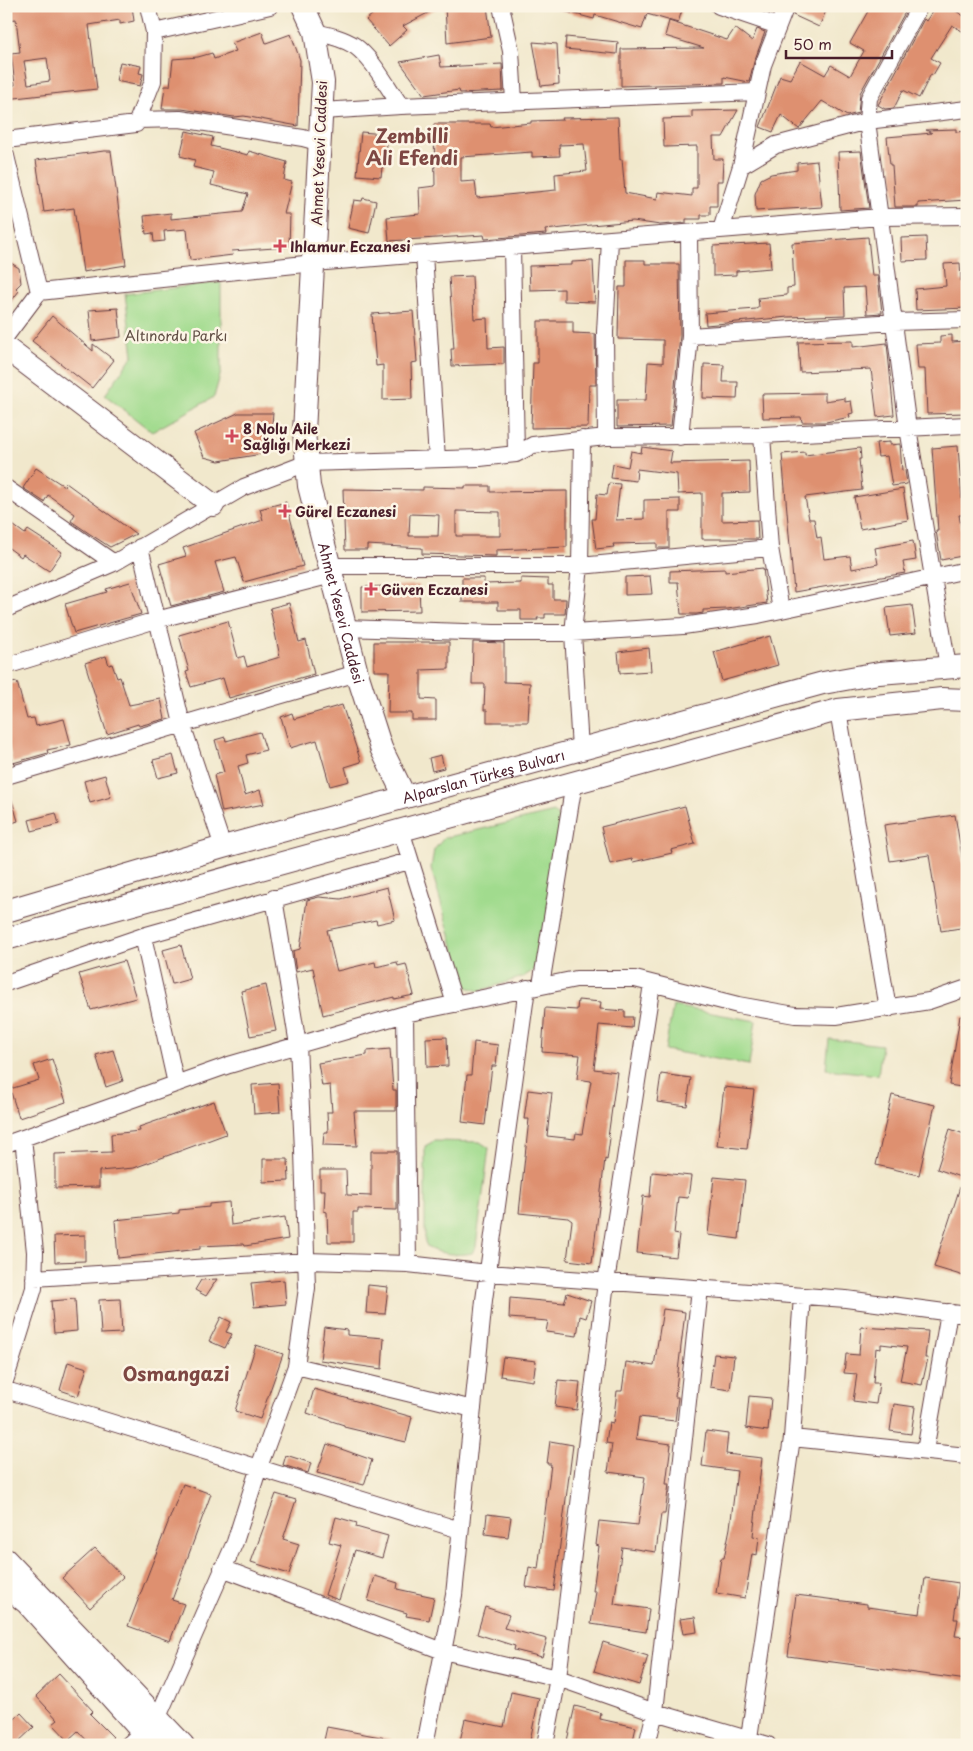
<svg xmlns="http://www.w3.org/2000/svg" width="973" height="1751" font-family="'Playpen Sans',sans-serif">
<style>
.green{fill:#a1db8e;stroke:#767d5c}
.building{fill:#de906f;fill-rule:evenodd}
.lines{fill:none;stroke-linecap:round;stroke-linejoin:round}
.street-casing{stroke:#633d43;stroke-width:18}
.secondary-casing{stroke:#633d43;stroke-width:24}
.street{stroke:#fff;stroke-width:16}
.secondary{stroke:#fff;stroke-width:22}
.poi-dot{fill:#d1495b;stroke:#fcf5e5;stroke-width:2}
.labels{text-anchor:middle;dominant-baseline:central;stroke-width:5;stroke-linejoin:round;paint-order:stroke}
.street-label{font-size:14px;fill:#4a1f2b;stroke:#fcf5e5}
.poi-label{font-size:14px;font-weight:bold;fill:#4a1f2b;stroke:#fcf5e5;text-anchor:start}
.park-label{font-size:14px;fill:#604e44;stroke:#fcf5e5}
.district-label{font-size:19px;font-weight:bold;fill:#7e4743;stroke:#fcf5e5}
</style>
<rect width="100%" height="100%" fill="#fcf5e5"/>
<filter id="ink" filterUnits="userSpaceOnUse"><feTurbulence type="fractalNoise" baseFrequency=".02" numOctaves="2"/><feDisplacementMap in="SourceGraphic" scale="10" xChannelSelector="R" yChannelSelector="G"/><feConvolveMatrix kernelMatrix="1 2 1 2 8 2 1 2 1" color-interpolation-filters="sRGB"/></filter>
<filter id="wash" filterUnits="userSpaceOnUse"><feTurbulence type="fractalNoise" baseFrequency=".0096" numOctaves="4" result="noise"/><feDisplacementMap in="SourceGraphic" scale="20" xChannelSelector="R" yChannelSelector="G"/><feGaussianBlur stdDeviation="1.12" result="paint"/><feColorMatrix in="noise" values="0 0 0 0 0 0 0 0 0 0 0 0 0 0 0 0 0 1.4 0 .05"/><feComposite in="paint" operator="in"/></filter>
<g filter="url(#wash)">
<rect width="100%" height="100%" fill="#f1e8cc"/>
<path class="green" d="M221,282V372L214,397L152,432L105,395L133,355L125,294Z
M554,812L567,828L568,844L534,970L523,977L479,991L467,987L462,977L431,868L434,850L444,838Z
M673,1006L756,1021L749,1065L665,1050Z
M829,1039L882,1045L878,1075L826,1069Z
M434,1141L480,1142L489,1148L476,1246L472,1253C460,1256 440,1254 428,1248L425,1242V1146Z"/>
<g id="blocks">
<path class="building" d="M6,6H132L134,21L120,24V20L89,25L97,89L6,99V86L15,85L11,53L20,52L16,19L6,20ZM47,58L50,81L28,84L24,61Z
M382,6H441L403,26L407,30L389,46L366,20Z
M445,6H487L491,37L447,43Z
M560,6H665L682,10L678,23L647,14L642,29L595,15L594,19L560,10Z
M767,6H775L772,14L765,11Z
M796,6H828L819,27L793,15Z
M871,6L908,7L860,93L858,113L847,116L822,101L799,129L781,115L773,132L760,127L780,76L790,79L800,61L825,75L831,65L850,76L864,51L850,43Z
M936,6H948L967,18V34L952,25L931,58L940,63L933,75L931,74L919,98L903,90L894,108L885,109L878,105L924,19L926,21Z
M669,21L727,40L735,28L752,41L757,29L765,32L754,62L749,82L724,77V83L621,86V49L704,48L665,36Z
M262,32L266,43L291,34L300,60L298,126L244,116L234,117L182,109H162L165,86H170L173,59L198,57L212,53L214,59L236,51L232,43Z
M566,37L618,42L617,54L565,49Z
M533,42L557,44L559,84L541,86Z
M439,55L441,67L502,64L503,91L460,93L459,90L424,95L400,62Z
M120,62L141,66L139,73L143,74L140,86L116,81Z
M738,110L723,137H713L714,159H723L722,181H717V206H710V215H701V219H686V223L660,225L633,221L581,226L545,230L546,234L485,239L484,235L389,241L387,217L420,214L419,188L435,186L434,124H490L491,127L531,123V121L563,120L562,118L618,117L620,160L622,159L625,193L657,199L658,192L692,196V188H697V146L664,147L663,119L692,118V111ZM584,144L587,171L555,174L556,190L477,198L475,181L461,182V157L532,152V157L560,156L559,145Z
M956,129V132L967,131V200L918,203V207H895L892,165H890L887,137L932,133L926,130Z
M186,131L213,137L211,146L248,155L249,151L287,162L284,180L292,182L284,214H290L289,247L232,251L233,255L190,260L187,229L164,231L165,241L154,242L153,233L146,234L144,216L171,213V219L242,212L248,194L211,185L214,172L193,167L195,160L180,156Z
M361,132L385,134V143H387L385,167H382L381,177L357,175Z
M104,151H111L126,265L83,272L74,208L44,212L36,160Z
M861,151L869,208L840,210L838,152Z
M817,161L822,207L756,211L755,194L761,179L771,174L797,170V163Z
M363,198L376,201L369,233L348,228L354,200L362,201Z
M868,237L872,276H878L882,313L867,314L865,287L844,288L845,315L788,317L706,325L705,313L756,309L759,307L758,298L787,295V288L794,287L792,243Z
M926,237L927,260L902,261L901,238Z
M769,243L771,268L736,271V275L713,276V246Z
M6,260L19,268L21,283L16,288L19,291L6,308Z
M626,260H645V264H679L680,336L671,426L617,427V400H646L648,362L663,363V340L618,339L619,287H626Z
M593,261L595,302L564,301V289L530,290L529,266L572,265V262Z
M960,263L961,281L967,280V308L916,310L915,289L946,286L944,264Z
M472,276L474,319L487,318L488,348L504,347V364L452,366L451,349H454L449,277Z
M118,308L121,337L92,341L89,310Z
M413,311L417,362L411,363L412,399L383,400V365L376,366L372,314Z
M52,316L93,351V344L114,360L92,388L32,341Z
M538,321H573V333L595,334L596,385H589L588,427L531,428L533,363H538Z
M952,335V342L967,341V413L927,414L925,369H918L916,344L940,343V336Z
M853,341V347L887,343L894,415L877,417L871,369L800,372L798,342Z
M704,364L724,365L723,382H738L737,399L703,398Z
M825,393V401L845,398V402L851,401L853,413L849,414L850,417L826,422H802L801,417L763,418L762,394Z
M238,413H273L270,446L262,454L219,461L204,457L194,433Z
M890,442V445L900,444L902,471L905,470L907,484L892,486L887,456L878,457L876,443Z
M958,446L963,515H959L964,543H967V555L941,560L936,531H938L932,448Z
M642,447L672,451L670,463L749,461L750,492L722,493V521L757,520L758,539H702V493L678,494L677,474L637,469L636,481L611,478L613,464L628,467L631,451L641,453Z
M860,448L861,459H859L862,490L805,497L809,519H814L817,538L821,537L824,559L850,556L852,569L878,564L875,548L913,541L916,560L903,562L905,573L794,592L782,454L805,452V455Z
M36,468L64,486L66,483L136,534L110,547L90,534L71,521L75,514L48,495L44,502L23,488Z
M609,483L620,484L616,520L644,519V500L680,499V512H669V548H657V543L613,544L614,547L596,549L592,519H595L597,494L607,495Z
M465,486H490V492L567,491V547L496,550V556L422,554V548L367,545V550H345L343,489L423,490V487L465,488ZM456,511L500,512V536H456ZM410,514L439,515L438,536H409Z
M903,489L908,520L860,529L854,497Z
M286,502L303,566L244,582L236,557L215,562L224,592L171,606L159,564L186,556L183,548L263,520L260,509Z
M6,520L25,534L28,530L62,552L49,571L23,554L21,557L6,546Z
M763,568L767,603L727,609L703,610V613L697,614H681L678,582H670V571L725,569V572Z
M650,576L652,594L625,595V577Z
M462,578H484V584L521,583V578L548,579V585H553V599H566L565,614H545V618H537L538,620H521V610H498V602H462Z
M130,582L141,614L74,633L65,604L107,592L106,589Z
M419,585L420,611L362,612V587Z
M289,603L299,642L306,640L314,674L229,698L223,678L191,687L186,672L189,671L179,635L228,621L238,658L244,656L247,667L280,657L270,608Z
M912,605L916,633L890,636L886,608Z
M770,636L778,665L722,681L714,652Z
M374,642H449V669L421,670V699L436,700V720H412V713H388L389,671H374Z
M473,642L504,643V682L530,683L528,722H487V710H484L485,684H472Z
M649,648L651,671L620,673L618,652Z
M106,656L109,665L112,664L117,678L120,677L129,705L161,699L165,719L139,726L138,724L107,734L85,663Z
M17,682L27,719L34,718L36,726L64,719L71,745L47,750L48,753L13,763L6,736V684Z
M342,705L361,762L345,767L349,781L330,786L317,740L290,748L281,717L292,713L294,719Z
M260,732L266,750L246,755L248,763L238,766L245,795L260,790L264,804L222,812L214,775L224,772L215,740L225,737L226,741Z
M173,755L178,773L158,778L153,760Z
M441,755L444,768L432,771L429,758Z
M105,775L111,797L90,803L84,781Z
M9,791L18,821L6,825V792Z
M685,806L695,844L671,850L672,853L633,862L632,859L610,864L601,827Z
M56,813L59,824L32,831L29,820Z
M955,815L967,886V927L941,931L929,855L890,861L884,825Z
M387,887L395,920L377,924L376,920L327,930L335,964L337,971L375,962L376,967L397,962L398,966L406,964L414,995L394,999V997L323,1015L313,968L296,972L293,951L300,949L307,900L319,897L341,899Z
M181,945L190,979L172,984L163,950Z
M124,961L136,998L91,1010L79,974Z
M266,985L276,1031L250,1036L241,991Z
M578,1000L601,1002L600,1009L625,1011V1017H633L632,1028L599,1025L594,1069L617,1072L608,1137L610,1138L607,1160L605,1159L592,1263L567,1260L572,1221L568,1218L519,1213L529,1119H524L528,1090L552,1093L547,1136L575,1139L576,1133L582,1134L591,1081L577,1079L580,1055L542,1052L545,1008L577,1010Z
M960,1016L967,1017V1088L949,1085Z
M447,1037L448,1066L427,1067L426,1038Z
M474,1042L498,1045L496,1066H492L485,1125L462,1122L467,1075H471Z
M390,1049L393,1090H396V1111H354L357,1146L323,1145L324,1132H328L327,1112H332L330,1085L322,1086L318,1063L367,1055V1051Z
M113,1050L123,1081L106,1087L96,1055Z
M52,1059L66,1102L19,1118L10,1089L39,1080L34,1065Z
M661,1074L691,1078L687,1106L657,1102Z
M278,1083L280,1112L254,1114L252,1085Z
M724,1087L754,1090L747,1149L717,1146Z
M892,1095L935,1105L919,1175L876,1165Z
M214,1101L226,1134L134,1168L99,1171V1187L55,1188V1154L112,1152L111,1134L140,1131L139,1127Z
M950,1129L967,1135V1277L934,1267L963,1178L937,1169Z
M371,1151H397V1210L358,1209V1212H353V1242H328L327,1212L324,1211L325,1190H320V1170H346L347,1195L371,1196Z
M263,1159H288L289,1181L263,1182Z
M652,1172L691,1176L688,1198L678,1197L674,1234L679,1235L676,1257L637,1253L643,1196L650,1197Z
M714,1177L745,1180L739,1239L708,1235Z
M229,1202L231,1225L285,1217L288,1239L245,1246L244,1244L200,1246V1249L118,1258L115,1220L179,1213V1210L209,1207V1204Z
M85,1235V1261L55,1262L54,1236Z
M217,1279L206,1296L195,1290L201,1280Z
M284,1280L286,1304L254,1307L251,1283Z
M368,1285L388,1287L385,1314L366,1313Z
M567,1293L591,1301L586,1318L580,1316L577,1336L546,1332L548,1321L509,1318L510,1298L564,1303Z
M75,1299L77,1331L54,1333L51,1301Z
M120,1299L122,1333L101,1334L99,1300Z
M663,1309L685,1312L675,1397H678L675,1421L639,1417L636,1439L671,1444L666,1484H669L665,1514H661L656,1552L622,1547L614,1604L649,1609L646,1632L591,1624L596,1591H593L599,1546L596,1545L599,1521L638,1525L645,1477L608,1472L612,1444L606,1443L609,1422L613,1423L617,1391H622L626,1362L654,1366Z
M221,1317L231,1322L226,1332L232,1334L225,1348L209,1341Z
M324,1327L347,1330V1335L384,1338L382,1369L320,1360Z
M861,1327L928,1331L925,1358H928L922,1385L900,1381L907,1347L881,1344V1349L876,1348L873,1383H879L876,1404L853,1401L857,1374L844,1373L846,1354L859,1355Z
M256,1345L283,1354L260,1419L235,1411Z
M714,1354L734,1356L730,1390L710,1387Z
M503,1357L536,1361L533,1381L500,1376Z
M68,1362L87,1368L78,1396L60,1390Z
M558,1380L580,1382L577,1410L555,1407Z
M314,1389L412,1417L406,1442L344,1427V1425L307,1413Z
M749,1396L771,1398L768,1431L746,1428Z
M894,1404L915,1407L911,1434L890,1431Z
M706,1431L728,1434L726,1454L762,1458L753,1536L759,1537L757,1555L752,1554L745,1598L716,1593L721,1558H724L730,1528L737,1471L702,1466Z
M550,1441L573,1445L554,1591L526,1587L529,1567L538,1569L551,1464H547Z
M327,1444L372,1460L364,1485L317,1473Z
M286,1455L311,1463L308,1473L283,1465Z
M183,1484L211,1494L172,1600L184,1604L170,1641L128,1626Z
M276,1494L296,1500L283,1539L299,1544L289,1574L251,1562Z
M487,1514L511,1517L508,1537L485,1534Z
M336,1517L357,1523L356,1527L388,1536L382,1558L355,1550L339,1600L325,1595L341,1545L329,1542Z
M95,1548L123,1577L90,1608L62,1578Z
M375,1576L398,1583L397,1589L434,1597L429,1620L406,1616L407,1613L368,1601Z
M925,1578L959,1583L954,1619H958L955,1636L967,1637V1680L788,1656L796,1595L867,1604V1607L920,1614Z
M485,1607L509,1615L504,1628L547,1639L542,1657L514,1650L515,1646L477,1634Z
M695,1617L697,1632L683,1634L680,1619Z
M603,1642L648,1656L639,1685L594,1671Z
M59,1674L93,1711L90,1714L113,1737L105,1745H91L78,1731L68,1740L53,1724L58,1720L36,1696Z
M511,1692L539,1698L529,1745H459L465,1719L504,1727Z
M575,1706L601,1713L600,1719L636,1727L632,1745H566Z
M21,1713L34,1727L15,1745H6V1727Z
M327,1727L391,1739V1745H323Z"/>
</g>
</g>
<g filter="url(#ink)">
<use href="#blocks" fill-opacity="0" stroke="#633d43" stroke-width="1"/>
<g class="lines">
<g class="street-casing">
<path id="street" d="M501,6L511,51L514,101
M719,6L778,26
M920,6L869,98L867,121L908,428L948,667
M154,32L270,6
M315,32C328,35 343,38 355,46C374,60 387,87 401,106
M322,111L401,106L757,92
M138,120L180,119L303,138L321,143
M6,140L136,124L153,81L154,32L148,6
M6,156L39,292
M741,166L776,145L867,121L967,109
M721,230L741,166L763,65L786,6
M512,247L516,454
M424,254L437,459
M6,336L39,292L314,263L880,217L967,216
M690,336L894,322L967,320
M762,435L770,548L781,610
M606,437L605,332L610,240
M680,437L690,336L689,233
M6,488L114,563
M140,547L182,724L223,847
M329,566H580L770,548
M6,609L114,563L244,487L307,463L480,458L516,454L533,445L606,437L762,435L967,425
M345,628L494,633H573L683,626L758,615L967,570
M6,666L156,620L332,575
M838,710L888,1009
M580,749L573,633L580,566L582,439
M6,776L357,673
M401,830L455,1004
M143,936L176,1084
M6,983L143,936L409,861
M541,985L574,783
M405,1014L408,1264
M6,1144L229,1065L405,1014L576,979H635L738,1005L795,1015L836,1016L929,1001L967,988
M34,1278L307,1261L408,1264L488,1273L846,1299L967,1315
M296,1366L473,1409
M6,1378L34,1288L35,1252L23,1138
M6,1390L460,1530
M792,1438L967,1456
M925,1451L949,1312
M222,1568L443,1651L558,1678L655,1712L768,1745
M128,1745L158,1717L235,1542L259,1467L296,1366L307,1288L303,1150L298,1045L274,898
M425,1745L454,1595L484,1300L527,988
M545,1745L558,1678L606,1282L652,984
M647,1745L655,1712L700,1288
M748,1745L792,1438L802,1296"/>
</g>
<g class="secondary-casing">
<g id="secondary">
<path id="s1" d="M303,6L315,32L323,82L304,432L309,486L357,673L381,748L405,797"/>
<path d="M6,348L213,505"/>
<path id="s2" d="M6,911L223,847L823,683L879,673L967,666"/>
<path d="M6,939L838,710L942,699L967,700"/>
<path d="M6,1560L183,1745"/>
<path d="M6,1586L27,1603L154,1745"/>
</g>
</g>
<use href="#street" class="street"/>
<use href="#secondary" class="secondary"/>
</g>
</g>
<g class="poi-dot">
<path d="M277.5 238.5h5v5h5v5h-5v5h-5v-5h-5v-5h5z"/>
<path d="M229.5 428.5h5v5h5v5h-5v5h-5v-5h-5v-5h5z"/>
<path d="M282.5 503.5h5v5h5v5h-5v5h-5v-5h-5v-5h5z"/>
<path d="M368.5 581.5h5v5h5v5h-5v5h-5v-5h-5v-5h5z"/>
</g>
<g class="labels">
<g class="street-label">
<text transform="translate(319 153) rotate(-88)">Ahmet Yesevi Caddesi</text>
<text stroke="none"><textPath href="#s1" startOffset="615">Ahmet Yesevi Caddesi</textPath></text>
<text stroke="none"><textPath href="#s2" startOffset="496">Alparslan Türkeş Bulvarı</textPath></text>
</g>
<g class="poi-label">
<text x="290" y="246">Ihlamur Eczanesi</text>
<text x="243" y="428">8 Nolu Aile<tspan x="243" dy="16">Sağlığı Merkezi</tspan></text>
<text x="295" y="511">Gürel Eczanesi</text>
<text x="381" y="589">Güven Eczanesi</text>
</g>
<g class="park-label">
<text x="176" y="335">Altınordu Parkı</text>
</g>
<g class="district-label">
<text x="412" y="135">Zembilli<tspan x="412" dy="22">Ali Efendi</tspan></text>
<text x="176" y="1373">Osmangazi</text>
</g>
</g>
<rect width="973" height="1751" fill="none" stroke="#fcf5e5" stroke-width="25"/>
<path d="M786 50v8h106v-8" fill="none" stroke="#4a1f2b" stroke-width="2.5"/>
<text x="793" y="50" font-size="15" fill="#4a1f2b" stroke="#fcf5e5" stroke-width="4" paint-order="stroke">50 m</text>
</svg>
